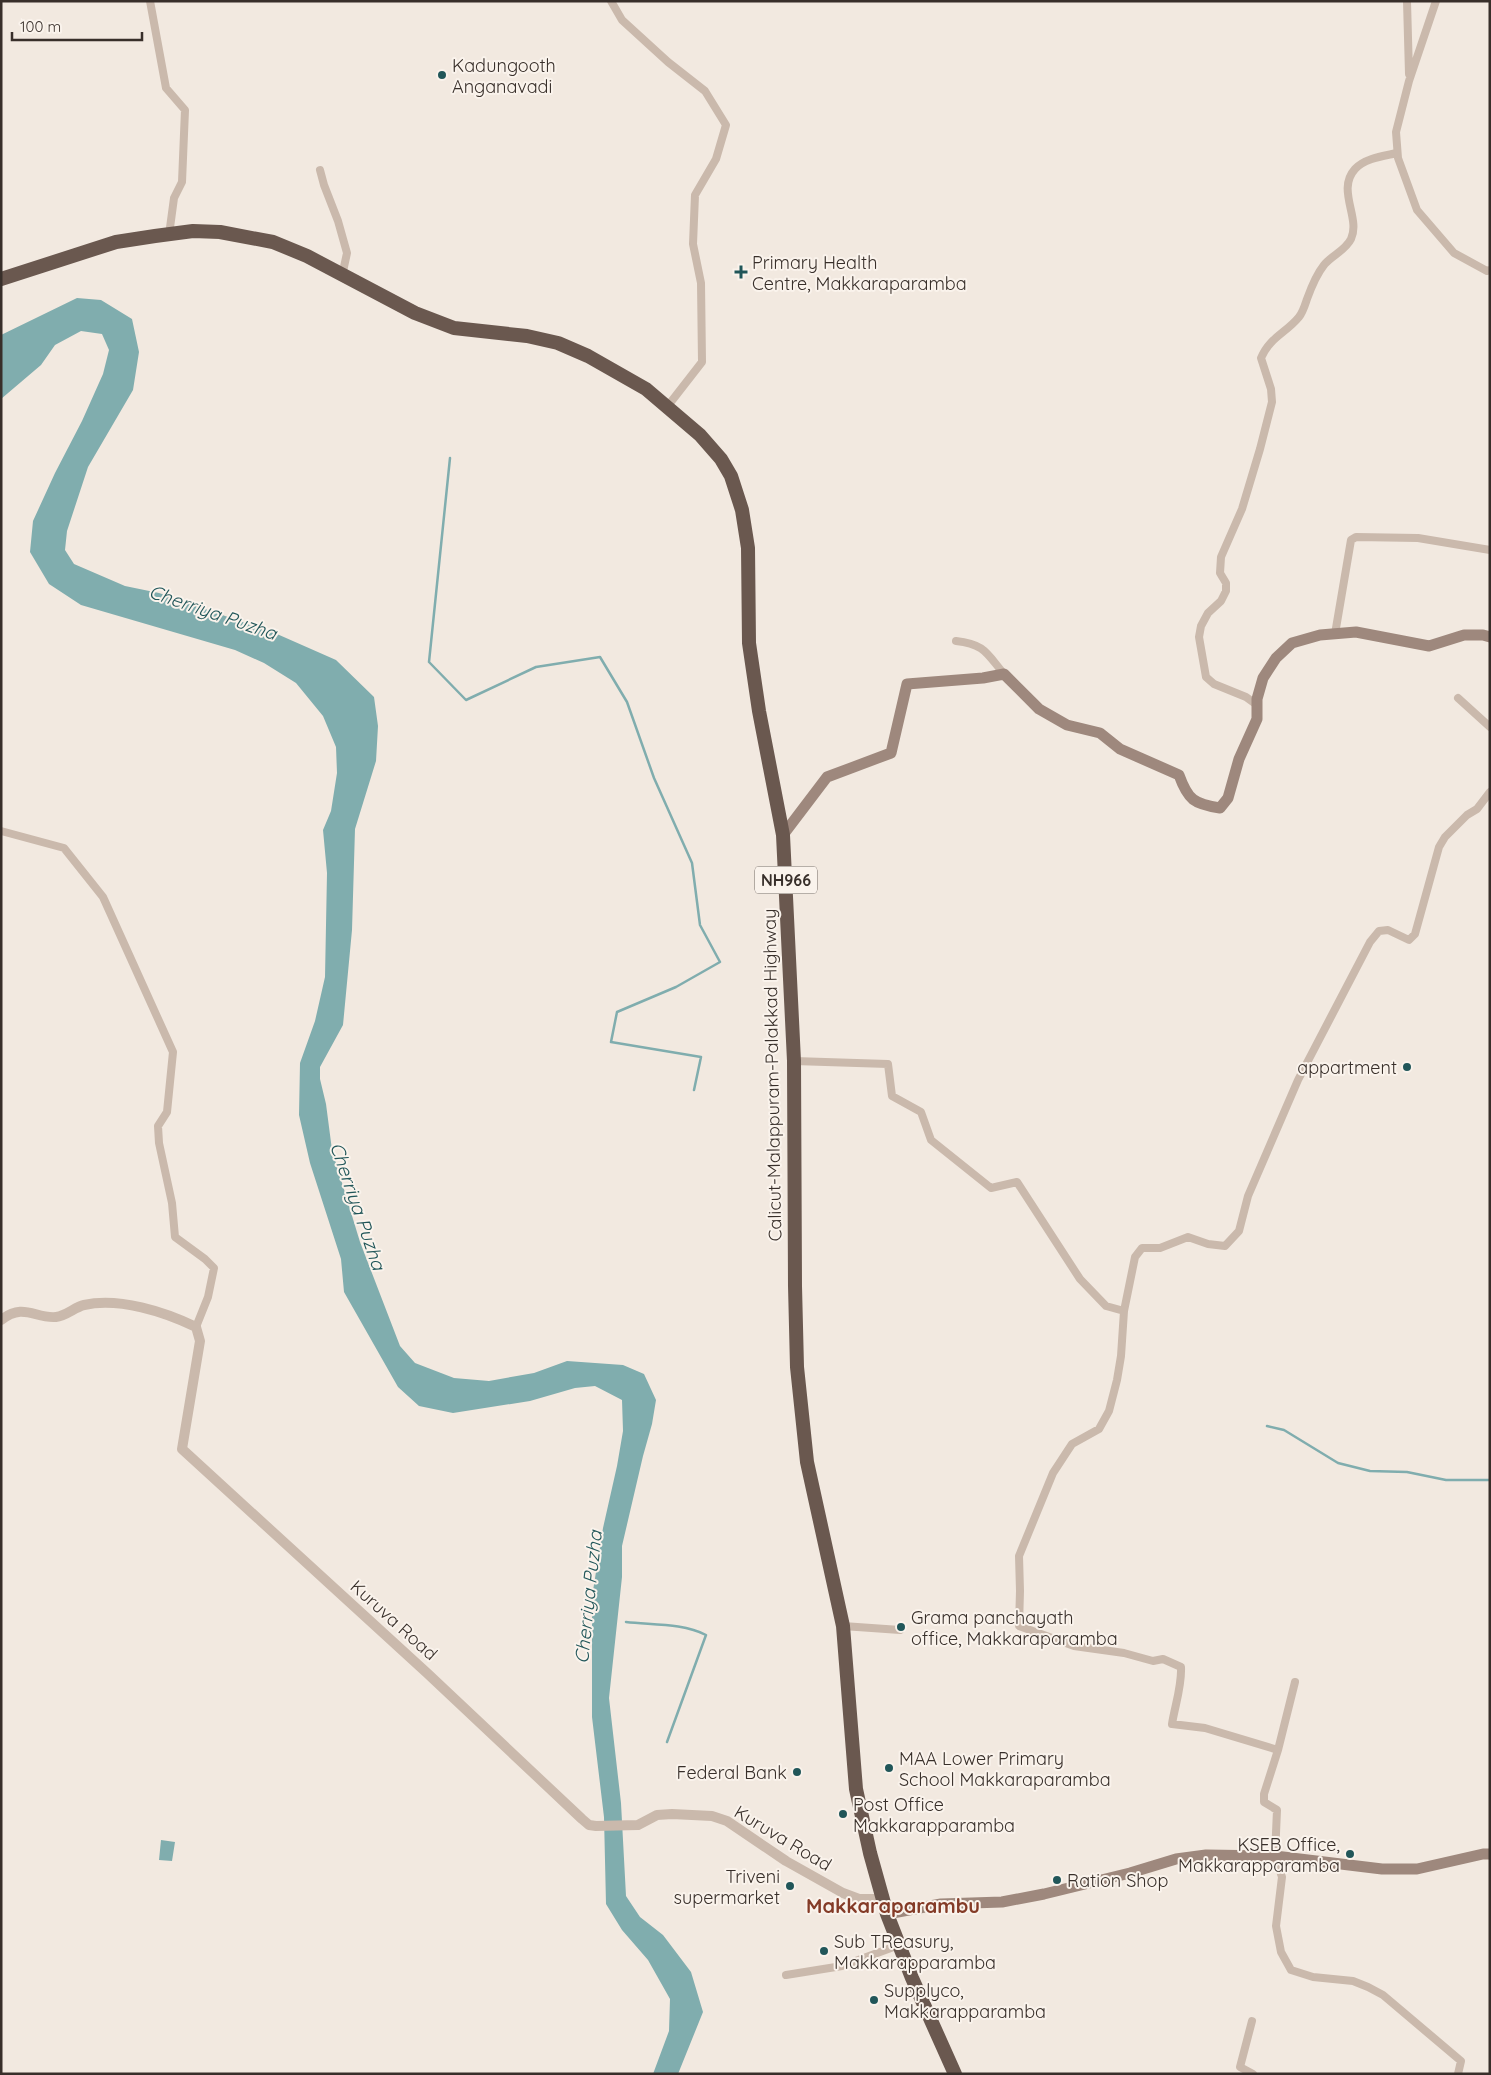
<svg xmlns="http://www.w3.org/2000/svg" width="1491" height="2075" font-family="Quicksand,sans-serif">
<style>
.water{fill:#80adae}
.lines{fill:none;stroke-linecap:round;stroke-linejoin:round}
.stream{stroke:#80adae;stroke-width:2.5}
.minor{stroke:#cab9ac;stroke-width:8}
.tertiary{stroke:#cab9ac;stroke-width:10}
.secondary{stroke:#9e887d;stroke-width:11}
.trunk{stroke:#6a584f;stroke-width:14}
.poi-dot{fill:#215659;stroke:#faf3ec;stroke-width:2}
.labels{text-anchor:middle;dominant-baseline:central;stroke-width:4;stroke-linejoin:round;paint-order:stroke}
.shield{fill:#faf3ec;stroke:#726a64;stroke-width:1}
.shield-label{font-size:16px;font-weight:bold;fill:#382f2a}
.poi-label{font-size:18px;fill:#382f2a;stroke:#faf3ec;text-anchor:start}
.street-label{font-size:18px;fill:#382f2a;stroke:#faf3ec}
.water-label{font-size:19px;font-style:italic;fill:#215659;stroke:#faf3ec}
.quarter-label{font-size:20px;font-weight:bold;fill:#843b27;stroke:#faf3ec}
</style>
<rect width="100%" height="100%" fill="#f2e9e0"/>
<path class="water" d="M77,298L101,300L132,319L139,352L133,390L88,467L67,531L65,550L74,564L125,586L159,593L277,634L336,660L374,697L378,726L376,761L355,829L352,930L343,1025L320,1067V1079L326,1104L332,1150L360,1242L400,1346L415,1363L454,1378L489,1381L534,1373L567,1361L623,1365L644,1374L656,1400L652,1424L643,1456L622,1546V1577L609,1698L621,1803L626,1896L640,1917L663,1935L691,1972L703,2012L678,2074H653L669,2031L670,1999L648,1960L622,1930L606,1904L604,1817L592,1717V1597L603,1528L617,1466L623,1431L622,1400L595,1386L575,1388L530,1401L453,1413L419,1406L398,1387L344,1292L341,1259L310,1163L299,1115L300,1063L315,1021L325,977L327,873L323,830L331,811L337,773L336,747L323,716L296,683L264,663L235,650L81,605L49,584L30,552L33,521L55,473L82,421L103,374L109,350L102,334L81,331L55,345L41,365L1,399V335Z
M161,1840L175,1842L172,1861L159,1860Z"/>
<g class="lines">
<path class="stream" d="M450,458L429,662L466,700L536,667L600,657L627,702L654,778L692,863L700,925L720,962L676,987L617,1012L611,1042L701,1057L694,1090
M1267,1426L1284,1430L1338,1463L1370,1471L1407,1472L1446,1480H1490
M626,1622C652,1625 683,1623 706,1635L667,1742"/>
<path class="minor" d="M150,1L166,88L185,110L182,182L174,198L169,235
M611,1L622,20L668,62L705,91L726,125L716,159L695,195L693,244L701,283L702,362L667,407
M1407,1L1409,74
M1436,1L1409,81L1396,132L1398,158L1417,210L1454,253L1487,271L1490,270
M320,170L324,185L338,221L347,253L342,276
M1335,634L1351,540L1356,537L1418,538L1490,550
M956,641C985,644 987,654 1004,674
M1458,698L1490,727
M1257,705L1246,697L1214,684L1206,677L1199,637L1201,626L1208,613L1221,601L1226,591V583L1220,573L1221,557L1242,509L1260,449L1272,402L1271,389L1261,358C1270,337 1286,333 1299,317C1303,312 1305,305 1307,299C1311,288 1316,275 1324,265C1332,255 1345,251 1351,239C1361,218 1336,190 1355,169C1365,158 1384,156 1397,153
M1,831L64,848L103,897L173,1052L167,1112L158,1126L159,1143L172,1203L175,1237L205,1259L214,1268L208,1297L196,1327
M794,1061L888,1064L892,1096L921,1112L931,1140L991,1188L1017,1182L1080,1279L1106,1306L1124,1311L1121,1356L1117,1380L1109,1411L1099,1429L1072,1444L1053,1473L1019,1556L1020,1591L1019,1626L1074,1646L1124,1653L1153,1661L1163,1659L1181,1667C1182,1686 1175,1705 1172,1724L1205,1728L1278,1750L1264,1794V1802L1277,1810L1275,1856L1282,1877L1276,1926L1281,1952L1291,1970L1313,1977L1353,1981L1368,1987L1383,1995L1461,2061L1458,2074
M1124,1311L1135,1257L1142,1248H1160L1188,1237L1208,1244L1225,1246L1239,1231L1248,1196L1298,1080L1370,942L1379,931L1388,930L1409,940L1415,934L1439,847L1445,837L1467,815L1477,809L1490,792
M843,1626L900,1630
M1278,1750L1295,1682
M786,1975L842,1966L899,1945
M1252,2021L1240,2067L1253,2074"/>
<path class="tertiary" d="M1,1320C24,1302 35,1319 56,1317C66,1316 75,1307 84,1305C119,1297 165,1312 196,1327L200,1341L182,1449L427,1673L582,1819L589,1825L596,1826L638,1825L657,1815L672,1814L712,1816L727,1821L786,1861L843,1893L859,1899H882"/>
<path class="secondary" d="M783,835L827,777L891,753L907,684L983,678L1004,674L1039,709L1067,725L1100,733L1120,749L1179,775C1188,800 1194,804 1220,808L1228,798L1239,759L1257,719V699L1263,678L1276,658L1292,643L1320,635L1356,632L1429,646L1464,635H1483L1490,637
M887,1914L941,1904L1002,1902L1044,1894L1130,1873L1176,1859L1206,1855L1275,1856L1382,1869H1417L1483,1854H1490"/>
<path class="trunk" d="M1,279L116,242L155,236L193,231L220,232L273,242L307,256L415,313L454,328L527,336L558,343L588,356L646,389L700,435L721,459L731,476L742,510L748,548L749,643L759,711L783,835L794,1061L795,1286L797,1367L807,1462L843,1626L856,1789L870,1853L887,1914L912,1978L955,2074"/>
</g>
<g class="poi-dot">
<circle cx="442" cy="75" r="5"/>
<path d="M738.5 264.5h5v5h5v5h-5v5h-5v-5h-5v-5h5z"/>
<circle cx="1407" cy="1067" r="5"/>
<circle cx="901" cy="1627" r="5"/>
<circle cx="889" cy="1768" r="5"/>
<circle cx="797" cy="1772" r="5"/>
<circle cx="843" cy="1814" r="5"/>
<circle cx="1350" cy="1854" r="5"/>
<circle cx="1057" cy="1880" r="5"/>
<circle cx="790" cy="1886" r="5"/>
<circle cx="824" cy="1951" r="5"/>
<circle cx="874" cy="2000" r="5"/>
</g>
<g class="labels">
<rect class="shield" x="755" y="866.5" width="62" height="27" rx="4"/>
<g class="shield-label">
<text x="786" y="880">NH966</text>
</g>
<g class="poi-label">
<text x="452" y="65">Kadungooth<tspan x="452" dy="21">Anganavadi</tspan></text>
<text x="752" y="262">Primary Health<tspan x="752" dy="21">Centre, Makkaraparamba</tspan></text>
<text x="1397" y="1067" text-anchor="end">appartment</text>
<text x="911" y="1617">Grama panchayath<tspan x="911" dy="21">office, Makkaraparamba</tspan></text>
<text x="899" y="1758">MAA Lower Primary<tspan x="899" dy="21">School Makkaraparamba</tspan></text>
<text x="787" y="1772" text-anchor="end">Federal Bank</text>
<text x="853" y="1804">Post Office<tspan x="853" dy="21">Makkarapparamba</tspan></text>
<text x="1340" y="1844" text-anchor="end">KSEB Office,<tspan x="1340" dy="21">Makkarapparamba</tspan></text>
<text x="780" y="1876" text-anchor="end">Triveni<tspan x="780" dy="21">supermarket</tspan></text>
<text x="1067" y="1880">Ration Shop</text>
<text x="834" y="1941">Sub TReasury,<tspan x="834" dy="21">Makkarapparamba</tspan></text>
<text x="884" y="1990">Supplyco,<tspan x="884" dy="21">Makkarapparamba</tspan></text>
</g>
<g class="street-label">
<text transform="translate(772 1075) rotate(-91)">Calicut-Malappuram-Palakkad Highway</text>
<text transform="translate(394 1620) rotate(42)">Kuruva Road</text>
<text transform="translate(783 1838) rotate(31)">Kuruva Road</text>
</g>
<g class="water-label">
<text transform="translate(213 612) rotate(19)">Cherriya Puzha</text>
<text transform="translate(358 1206) rotate(71)">Cherriya Puzha</text>
<text transform="translate(588 1597) rotate(-84)">Cherriya Puzha</text>
</g>
<g class="quarter-label">
<text x="893" y="1905">Makkaraparambu</text>
</g>
</g>
<rect width="1491" height="2075" fill="none" stroke="#382f2a" stroke-width="5"/>
<path d="M12 32v8h130v-8" fill="none" stroke="#382f2a" stroke-width="2.5"/>
<text x="20" y="32" font-size="15" fill="#382f2a" stroke="#faf3ec" stroke-width="4" paint-order="stroke">100 m</text>
</svg>
